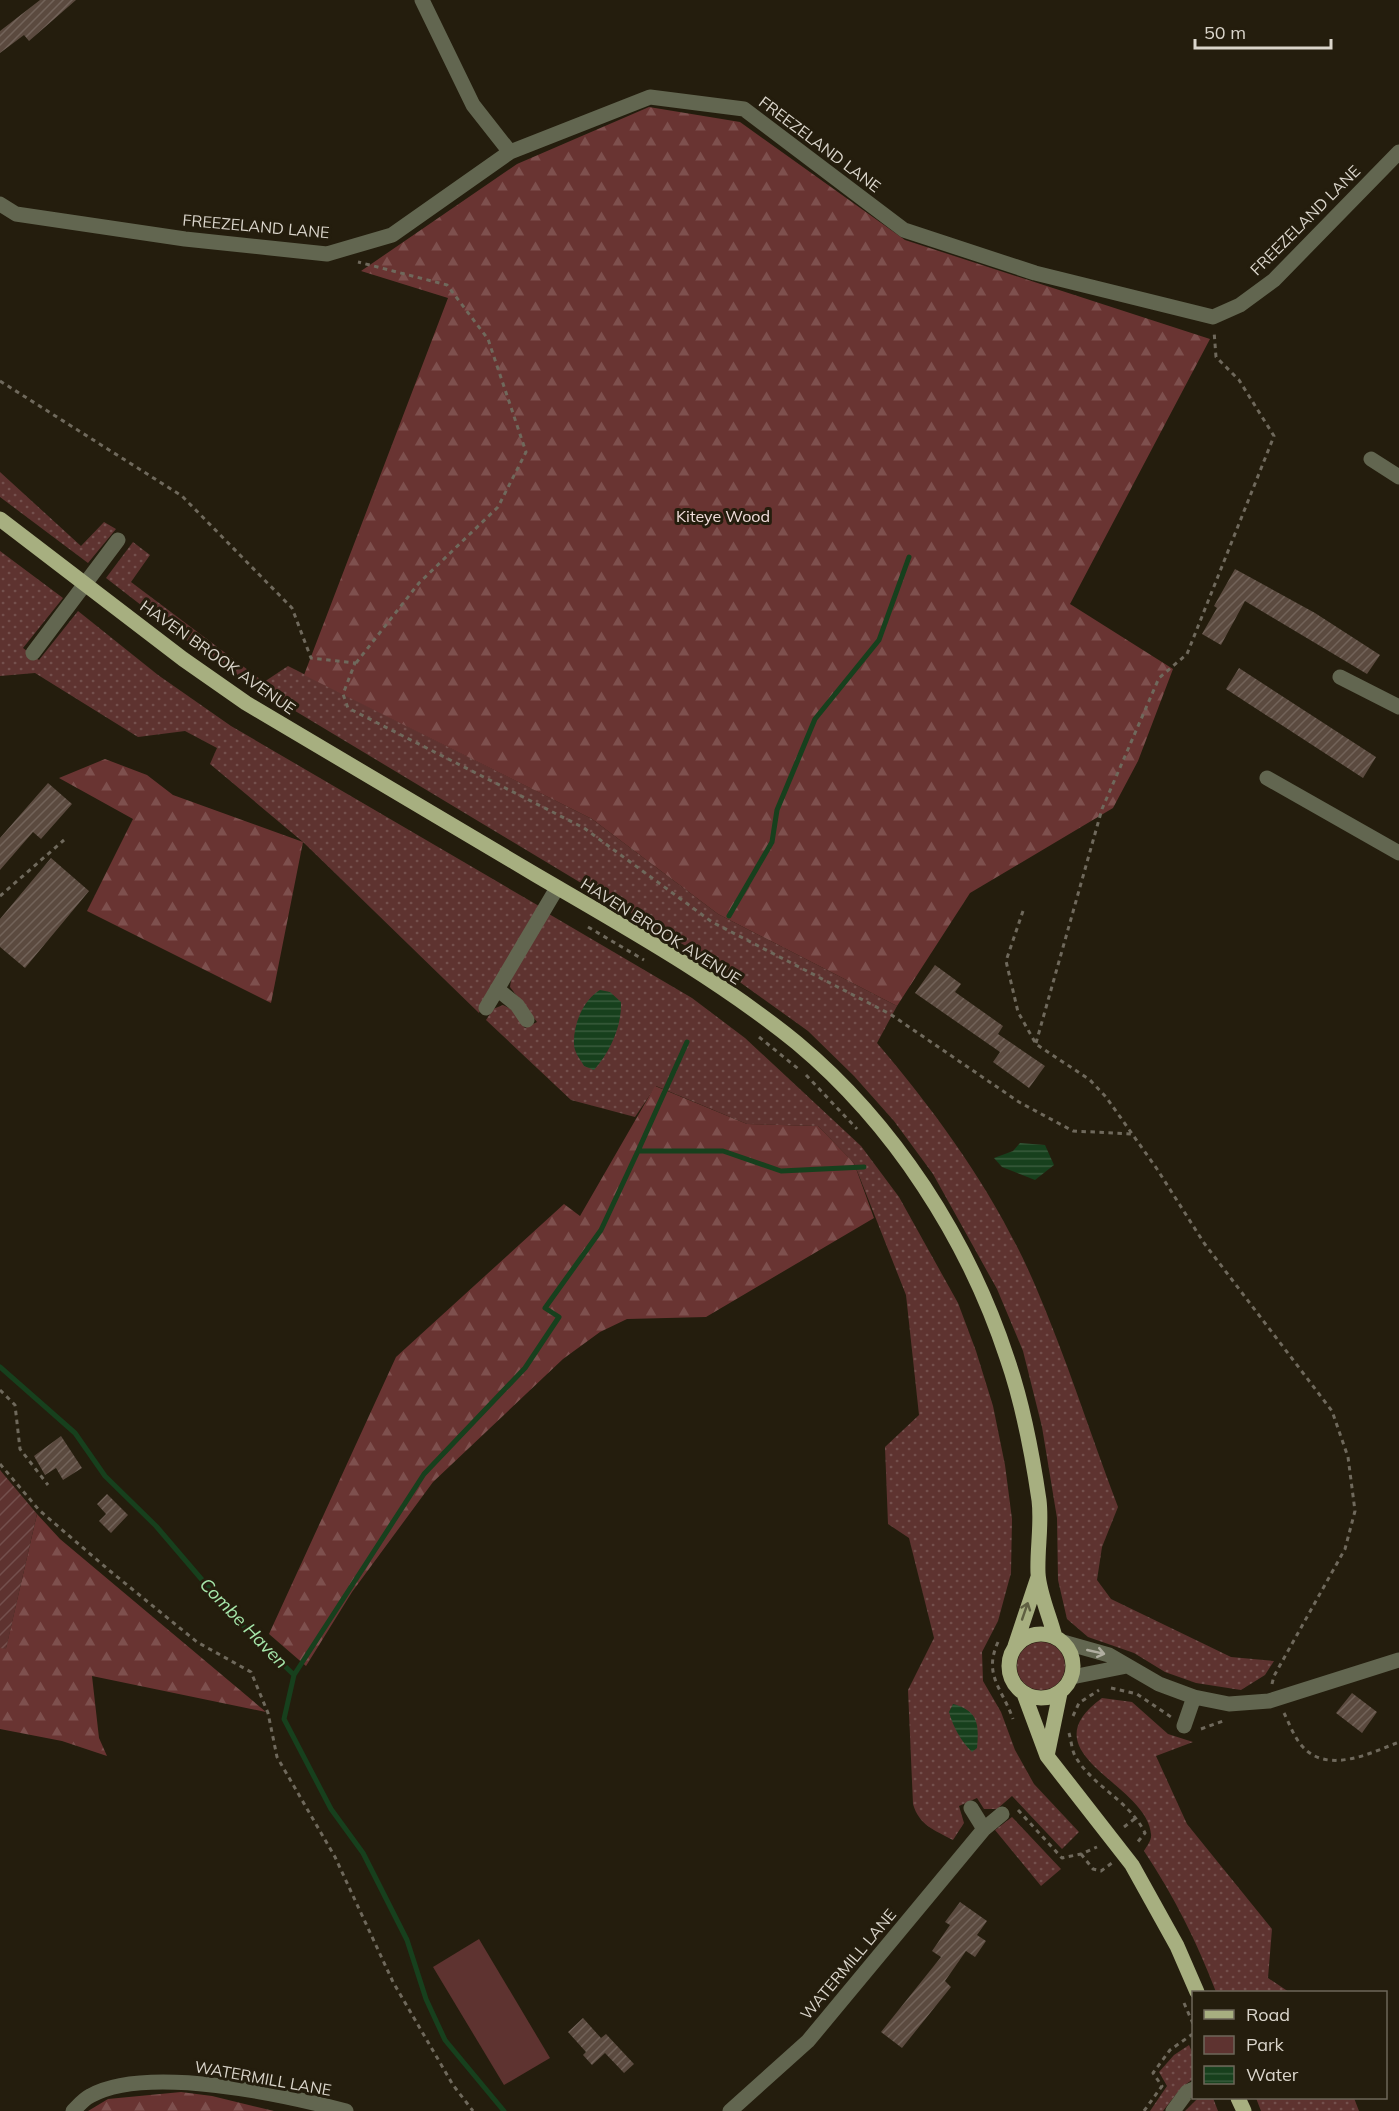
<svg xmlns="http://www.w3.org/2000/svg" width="1399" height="2111" font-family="Mulish,sans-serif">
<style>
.grass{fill:url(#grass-dots)}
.forest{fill:url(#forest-firs)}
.park{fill:#5e3330}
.garden{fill:url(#garden-furrows)}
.water{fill:url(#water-rules)}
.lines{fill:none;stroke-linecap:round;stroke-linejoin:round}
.stream{stroke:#17401d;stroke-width:5}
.building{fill:url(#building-hatch)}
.path{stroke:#6f695c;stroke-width:3;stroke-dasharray:4.5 4.5;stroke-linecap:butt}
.minor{stroke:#626650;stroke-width:15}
.major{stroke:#a7af80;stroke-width:15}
.oneway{stroke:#5f5f41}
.oneway2{stroke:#b0aea0}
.labels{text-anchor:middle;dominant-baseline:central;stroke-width:6;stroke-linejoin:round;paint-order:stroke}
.street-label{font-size:16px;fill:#dad5cb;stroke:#241d0d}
.park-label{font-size:16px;fill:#f2dfdd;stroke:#241d0d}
.water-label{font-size:18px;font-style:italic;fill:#a6e7ab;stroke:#241d0d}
</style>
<defs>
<pattern id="grass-dots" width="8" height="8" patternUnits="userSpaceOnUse" patternTransform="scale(1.5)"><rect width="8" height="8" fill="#5e3330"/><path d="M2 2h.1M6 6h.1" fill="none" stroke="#74504d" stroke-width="1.8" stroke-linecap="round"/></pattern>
<pattern id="forest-firs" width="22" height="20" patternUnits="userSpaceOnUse" patternTransform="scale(1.5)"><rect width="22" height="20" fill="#693432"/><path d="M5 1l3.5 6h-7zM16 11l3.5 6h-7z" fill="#7e504e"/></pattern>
<pattern id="garden-furrows" width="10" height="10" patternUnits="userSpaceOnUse" patternTransform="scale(1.5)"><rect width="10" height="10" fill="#5e3330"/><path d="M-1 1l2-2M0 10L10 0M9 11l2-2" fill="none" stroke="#74504d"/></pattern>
<pattern id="water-rules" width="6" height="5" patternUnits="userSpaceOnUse" patternTransform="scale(1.5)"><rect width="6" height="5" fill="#17401d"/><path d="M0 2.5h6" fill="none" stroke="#385b3c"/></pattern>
<pattern id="building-hatch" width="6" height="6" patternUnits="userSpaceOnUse" patternTransform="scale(1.5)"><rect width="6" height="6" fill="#5b4a3f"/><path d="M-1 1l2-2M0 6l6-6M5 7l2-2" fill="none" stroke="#726359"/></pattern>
</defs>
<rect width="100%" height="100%" fill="#241d0d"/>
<path class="grass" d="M0,472L81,546L104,522L116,529L88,563L0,497Z
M133,542L150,555L131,582L264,682L288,666L592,819L718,914L897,1006L877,1043C940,1117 996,1195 1035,1285C1066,1357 1090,1433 1118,1507L1102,1547L1097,1580L1111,1599L1231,1657L1274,1661L1265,1675L1241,1690L1196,1683L1165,1672L1134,1653L1088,1637L1067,1619L1058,1580L1057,1518L1042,1427L1023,1351L997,1289L933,1174L894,1121L854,1076L808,1031L709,960L257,688L194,646L106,578Z
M0,551L63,598L23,648L39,660L78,611L158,675L231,726L539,906L479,1013L303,842L210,764L217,748L185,731L138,737L35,673L0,676Z
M549,914L692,998L745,1038L861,1146L899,1197L958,1303L976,1351L993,1406L1005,1465L1012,1519L1011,1573L998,1621L982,1652L983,1681L1001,1712L1015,1750L1034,1784L1079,1832L1062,1849L1012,1796L997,1809H984L977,1798L959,1806L964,1823L953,1840C934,1830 919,1825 913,1804L908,1690L934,1638L909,1538L888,1524L885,1447L919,1415L906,1295L854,1163L818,1126L747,1124L656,1086L635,1117L571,1100L486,1020L493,1009L503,1005L513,1010L525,1028L537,1022L510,987L512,974Z
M1017 1666a24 24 0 1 1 48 0a24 24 0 1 1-48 0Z
M1102,1698L1132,1702L1168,1734L1193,1742L1156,1756L1187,1824L1272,1929L1268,1978L1289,1992H1216C1197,1942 1174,1896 1144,1851C1147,1846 1152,1840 1151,1834C1147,1783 1025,1754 1102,1698Z
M1012,1817L1061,1869L1041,1886L995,1830Z
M1189,2045L1193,2054V2079L1181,2088L1163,2111H1150L1167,2086L1159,2072L1174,2055Z
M1198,2098H1213L1218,2111H1185Z
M1256,2098H1354L1359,2111H1261Z"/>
<path class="forest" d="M649,107L740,122L905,240L1210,339L1070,604L1173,669L1138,761L1113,808L970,893L897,1006L718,914L592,819L304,675L448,298L361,271L517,164Z
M105,759L147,775L173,795L303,842L271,1003L87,911L133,819L59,778Z
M655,1086L747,1124L818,1126L854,1163L874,1218L706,1317L627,1319L600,1332L563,1359L433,1482L352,1592L306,1666L269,1634L396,1357L564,1204L580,1216Z
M37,1514L60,1539L266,1712L92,1676L99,1738L107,1756L62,1741L0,1729V1648H6Z
M181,2092L212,2096L274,2111H88L108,2099Z"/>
<path class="park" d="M479,1939L550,2058L504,2085L433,1967Z"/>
<path class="garden" d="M0,1470L37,1514L6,1649L0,1648Z"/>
<path class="water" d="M600,990L610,992L621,1002C622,1026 610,1052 594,1070L584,1066C580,1059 574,1052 574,1044C573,1024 584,999 600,990Z
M1020,1143L1045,1145L1054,1165L1035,1180L1002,1167L994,1158L1013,1151Z
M953,1704C979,1711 979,1725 977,1748L972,1752C961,1741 953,1727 949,1712Z"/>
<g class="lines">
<path class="stream" d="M729,916L772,842L777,810L815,719L879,640L909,557
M638,1151L687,1042
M0,1367L75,1433L105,1476L156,1526L233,1616L294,1675L284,1719L331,1809L363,1853L407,1940L426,1999L445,2040L504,2111
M294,1675L424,1474L525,1368L559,1317L545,1308L601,1230L638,1151H723L781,1171L864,1167"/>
</g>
<path class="building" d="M40,0H76L29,41L24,35L0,53V31Z
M1235,569L1315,613L1380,655L1367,674L1245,601L1221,645L1202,634L1217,608L1214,606Z
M1239,668L1376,757L1363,778L1226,689Z
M48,783L72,804L41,839L33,832L0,870V838Z
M51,858L89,891L25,968L0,947V919Z
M935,965L961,984L955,992L1003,1026L998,1034L1045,1066L1029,1088L993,1062L1000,1052L915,993Z
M61,1436L82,1468L63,1480L56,1468L45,1475L34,1456Z
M107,1494L128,1515L111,1533L99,1521L106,1514L97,1504Z
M1352,1693L1377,1712L1362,1733L1336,1713Z
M960,1902L987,1921L977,1935L986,1941L975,1957L966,1951L945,1981L951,1987L902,2048L881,2032L941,1957L932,1951L950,1925L945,1922Z
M583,2018L601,2038L606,2034L634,2064L624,2073L605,2053L592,2065L583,2055L586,2052L568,2032Z"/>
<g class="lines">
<path class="path" d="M0,381L182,496L292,608L311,658L355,663L343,694L348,708L584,828L712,922L890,1014L1019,1102L1073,1131L1133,1134
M356,663L419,583L498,507L526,452L488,339L447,285L358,262
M0,896L64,840
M1023,911L1006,961L1018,1012L1036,1044L1090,1080L1106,1097L1157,1169L1204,1243L1332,1411L1348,1457L1355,1511L1345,1549L1274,1676L1272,1684
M588,927L644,960
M759,1037L801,1071
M1036,1043L1102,809L1159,678L1187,654L1274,436L1239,380L1216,357L1214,331
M806,1075L857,1129
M0,1390L15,1405L20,1449L48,1485
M0,1464L39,1510L110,1571L197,1642L251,1672L268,1713L277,1757L335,1857L393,1982L453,2085L473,2111
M998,1642C983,1675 1002,1688 1013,1719
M1111,1688L1137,1694L1171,1717
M1284,1713C1289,1723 1294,1737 1302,1746C1327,1775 1371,1753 1399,1742
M1073,1716L1079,1703L1099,1690
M1201,1729L1223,1721
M1069,1733C1071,1740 1072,1750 1075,1756C1093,1787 1129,1800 1145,1833L1136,1844
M1018,1810L1062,1858L1081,1854L1097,1847
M1124,1827L1137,1817
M1081,1854L1093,1869L1101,1871L1112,1863
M1184,2003L1194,2026
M1144,2111L1162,2086L1153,2073L1170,2050L1194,2033"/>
<path class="minor" d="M422,0L473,105L510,152
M0,204L16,214L185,239L327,254L392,235L510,152L650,97L744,109L904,230L1035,273L1213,317L1240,305L1274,280L1399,152
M1371,459L1399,477
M33,653L118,540
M1340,677L1399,707
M1267,778L1399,853
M497,989L517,1005L527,1020
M486,1008L557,888
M1063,1642L1109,1655L1159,1684L1194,1697L1229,1704L1269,1701L1399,1660
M1072,1677L1127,1666
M1184,1726L1194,1697
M971,1808L984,1829
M73,2111C78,2106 84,2099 90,2096C147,2064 285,2095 346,2111
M730,2111L808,2041L984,1829L1002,1814
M1173,2111L1187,2092L1194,2089"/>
<path class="major" d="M0,519L183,659L246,703C342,761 439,818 536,875C625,927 717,978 797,1043C894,1124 968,1239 1007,1358C1023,1404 1032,1452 1039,1500C1042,1524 1037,1549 1038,1573C1039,1593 1050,1617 1055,1637
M1009 1666a32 32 0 1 1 64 0a32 32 0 1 1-64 0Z
M1015,1646L1038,1577
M1024,1694L1047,1756L1132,1865L1177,1946L1197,1992
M1047,1756L1060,1693
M1238,2098L1244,2111"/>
</g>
<defs><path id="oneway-shaft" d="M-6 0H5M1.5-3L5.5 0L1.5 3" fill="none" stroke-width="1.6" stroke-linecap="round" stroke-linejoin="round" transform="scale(1.5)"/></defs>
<use class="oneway" href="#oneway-shaft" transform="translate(1025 1611) rotate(-71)"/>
<use class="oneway2" href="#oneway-shaft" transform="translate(1096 1652) rotate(13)"/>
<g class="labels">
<g class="street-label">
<text transform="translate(820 144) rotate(37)">FREEZELAND LANE</text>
<text transform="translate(1305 220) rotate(-45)">FREEZELAND LANE</text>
<text transform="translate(256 226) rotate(5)">FREEZELAND LANE</text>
<text transform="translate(218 657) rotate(35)">HAVEN BROOK AVENUE</text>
<text transform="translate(661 931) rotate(32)">HAVEN BROOK AVENUE</text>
<text transform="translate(848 1964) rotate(-50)">WATERMILL LANE</text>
<text transform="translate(263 2078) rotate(10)">WATERMILL LANE</text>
</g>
<g class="park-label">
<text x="723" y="516">Kiteye Wood</text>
</g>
<g class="water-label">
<text transform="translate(244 1623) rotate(46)">Combe Haven</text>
</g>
</g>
<rect x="1192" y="1991" width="195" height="108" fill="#241d0d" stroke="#6d6759" stroke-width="1.5"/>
<rect x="1204" y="2010" width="30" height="9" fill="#a7af80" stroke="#6d6759" stroke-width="1.5"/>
<text x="1246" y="2021" font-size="18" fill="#dad5cb">Road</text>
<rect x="1204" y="2036" width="30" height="18" fill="#5e3330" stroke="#6d6759" stroke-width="1.5"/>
<text x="1246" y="2051" font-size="18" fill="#dad5cb">Park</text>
<rect x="1204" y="2066" width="30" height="18" fill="url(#water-rules)" stroke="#6d6759" stroke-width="1.5"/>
<text x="1246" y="2081" font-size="18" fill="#dad5cb">Water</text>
<path d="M1195 39v9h136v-9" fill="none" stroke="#dad5cb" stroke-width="3"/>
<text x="1204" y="39" font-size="18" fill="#dad5cb" stroke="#241d0d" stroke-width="4.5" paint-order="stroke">50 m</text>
</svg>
